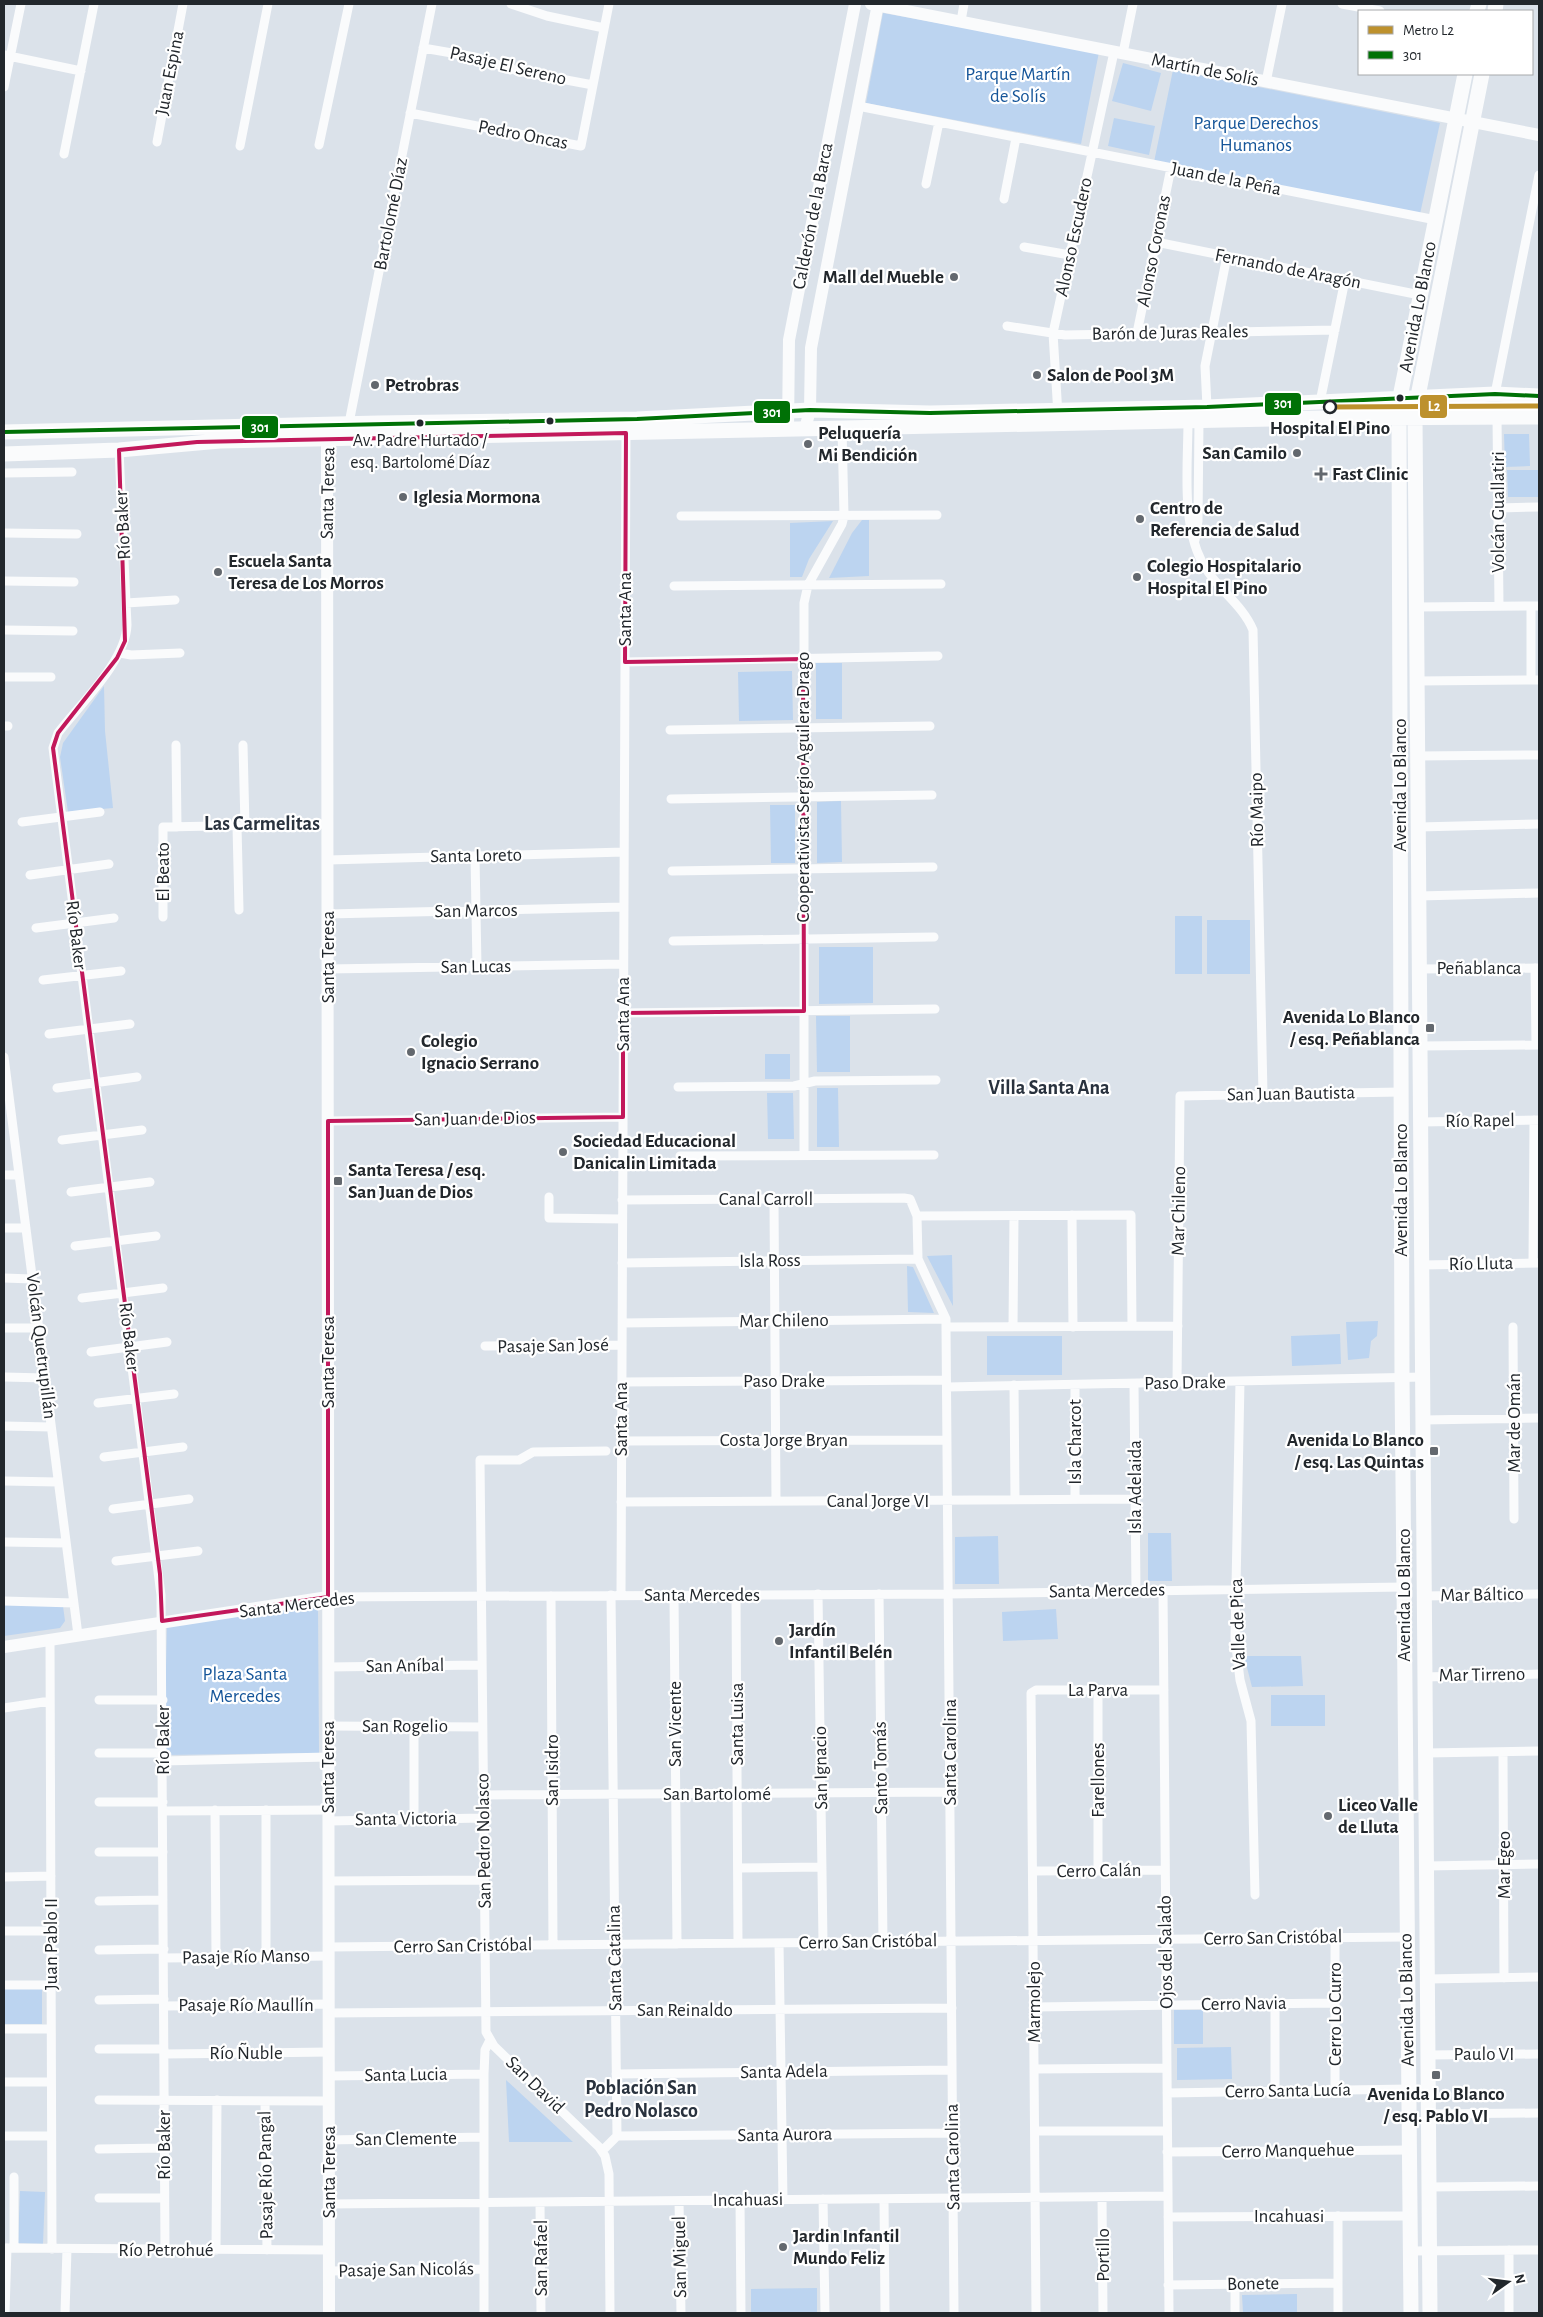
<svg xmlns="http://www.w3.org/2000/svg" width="1543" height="2317" font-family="'Alegreya Sans',sans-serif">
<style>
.green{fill:#bcd4f0}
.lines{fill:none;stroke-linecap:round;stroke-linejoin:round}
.street{stroke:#fafbfc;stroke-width:9}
.secondary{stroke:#fafbfc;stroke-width:12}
.primary{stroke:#fafbfc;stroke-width:15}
.bus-1-casing{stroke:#fff;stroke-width:8}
.bus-1{stroke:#007106;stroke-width:4}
.metro-1-casing{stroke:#fff;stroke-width:9}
.metro-1{stroke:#bd912d;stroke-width:5}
.marked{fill:none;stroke:#c2185b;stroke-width:4;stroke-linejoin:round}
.poi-dot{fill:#63686e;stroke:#fff;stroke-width:2}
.bus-dot{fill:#22272c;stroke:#fff;stroke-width:2}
.stop-dot{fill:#fff;stroke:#22272c;stroke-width:2.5}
.labels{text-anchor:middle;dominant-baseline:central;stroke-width:4.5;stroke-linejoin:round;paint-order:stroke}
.bus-label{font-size:18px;fill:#22272c;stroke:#fff}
.street-label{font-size:19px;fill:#22272c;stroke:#fff}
.park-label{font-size:19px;fill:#155599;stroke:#fff}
.poi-label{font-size:19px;font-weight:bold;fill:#22272c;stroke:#fff;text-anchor:start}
.stop-label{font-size:19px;font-weight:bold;fill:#22272c;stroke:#fff}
.neighbourhood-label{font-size:20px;font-weight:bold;fill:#29323e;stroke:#fff}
.line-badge{stroke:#fff;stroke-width:2}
.badge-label{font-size:14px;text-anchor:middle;font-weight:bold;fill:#fff}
</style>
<rect width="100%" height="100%" fill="#dbe2ea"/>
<path class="green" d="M883,13L1099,52L1081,144L866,103Z
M1123,63L1161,73L1151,111L1112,101Z
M1173,70L1440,123L1420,214L1154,162Z
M1114,118L1155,126L1149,155L1108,146Z
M1504,434H1529L1530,466L1505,467Z
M1507,470H1539V497H1508Z
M862,520H869V576L829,578L852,533Z
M833,521L809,559L802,577H790V523Z
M816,663H842V719H816Z
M792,671L793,720L739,721L738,672Z
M104,686L105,731L113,808L68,812L60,757L63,743Z
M841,801L842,862L817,863V802Z
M770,805H795V863H771Z
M1175,916H1202V974H1175Z
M1207,920H1250V974H1207Z
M819,947H873V1003L819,1004Z
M816,1016H850V1072H817Z
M765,1054H790V1079H765Z
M817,1088H838L839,1147H817Z
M767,1093H793L794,1139H768Z
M952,1255L953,1306L927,1256Z
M907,1266L913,1267L934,1313L908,1312Z
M1378,1321L1377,1336L1371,1341L1369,1358L1348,1360L1346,1322Z
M1340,1334L1341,1364L1292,1366L1291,1336Z
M987,1336H1062V1375H987Z
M1148,1533H1171L1172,1581H1148Z
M998,1536L999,1584H955V1537Z
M4,1605L63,1606L65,1621L60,1628L4,1636Z
M318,1607L319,1753L164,1755L167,1623Z
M1056,1609L1058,1639L1003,1641L1002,1612Z
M1244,1656H1301L1303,1686L1252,1687Z
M1271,1695H1325V1726H1271Z
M4,1987H42V2024H4Z
M1174,2010H1203V2044H1174Z
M1231,2047L1232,2079L1177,2080V2048Z
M506,2080L573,2142H509Z
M20,2191L45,2192L43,2244L18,2243Z
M817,2288V2313H751V2289Z
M1297,2294V2313H1243L1242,2295Z"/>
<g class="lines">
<path class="street" d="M511,4L547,16L604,28
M1342,4L1380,11
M961,21L964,4
M423,48L475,57L518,71L593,85
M1123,53L1133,4
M4,55L81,71
M1266,82L1282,4
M4,87L21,4
M858,106L1436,220
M410,113L581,146L609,4
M157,142L183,4
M319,145L349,4
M240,146L268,4
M64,154L94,4
M926,184L939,122
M1004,199L1016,138
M1156,242L1420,295
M1024,247L1070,255
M1007,326L1065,335L1335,330
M1137,333L1171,168
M1495,394L1539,175
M1320,402L1345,280
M1207,407L1205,366L1227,256
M1058,415L1053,333L1114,52
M1497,417L1499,606
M1188,421C1188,465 1181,522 1202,562C1215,588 1242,603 1253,630L1263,1094
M349,423L432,4
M119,450L127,625C126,661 80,704 58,733L53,748L161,1595L165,2250
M4,473L72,472
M1498,508L1539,507
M681,516L937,515
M4,533L77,534
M1195,540L1198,521L1199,421
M4,581L74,582
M674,586L941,584
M126,603L175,600
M1531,606V680
M1417,607L1539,606
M4,630L73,631
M120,653L131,655L180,653
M625,662L938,656
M4,677H51
M1417,681L1539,680
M4,726H8
M670,730L930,726
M176,745L177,827
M243,745L245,826
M1418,756L1539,755
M671,799L932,795
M22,822L100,812
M237,826L239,910
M1419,827L1539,824
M475,856L477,967
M328,860L624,852
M672,871L933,867
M30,875L109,864
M1419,896L1539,893
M328,914L624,907
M163,917V827L328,824
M36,928L114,918
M673,941L934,937
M1535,968L1536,1045
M328,969L623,964
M1420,969L1539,968
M43,980L121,971
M623,1013L935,1009
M49,1034L130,1024
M1420,1046L1539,1045
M4,1057L78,1635
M678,1087L794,1086L815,1081L936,1080
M57,1088L137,1077
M328,1121L623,1117
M1421,1122L1539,1120
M62,1140L142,1130
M804,1155V603L808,585L842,524L844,516L842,428
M680,1156L934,1155
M4,1175H19
M71,1192L150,1182
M549,1197V1218L622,1219
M622,1200L904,1198L910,1199L917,1216L918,1259L946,1319V1327L954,2313
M774,1200L776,1501
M1072,1215L1073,1327
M917,1216L1131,1215L1132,1326
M4,1228H26
M75,1246L156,1236
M622,1263L918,1259
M1533,1263L1534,1120
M1422,1265L1539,1263
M4,1278L32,1279
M82,1298L163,1288
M622,1323L946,1319
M946,1327L1178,1326
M1013,1327L1014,1216
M1513,1327L1514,1519
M4,1328H38
M485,1346L622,1345
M91,1352L167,1342
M4,1377L45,1378
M1240,1381L1235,1638L1240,1680L1251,1721L1255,1895
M622,1382L946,1380
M1177,1383L1180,1096L1401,1092
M1134,1384L1136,1591
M1014,1385L1015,1500
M1075,1385V1499
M947,1387L1423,1377
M98,1403L174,1394
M1423,1420L1539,1418
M4,1426L51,1427
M621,1441L947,1440
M606,1451L533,1452L519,1460H480L486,2032L494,2046L599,2147L605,2156L609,2174L610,2313
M104,1457L183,1447
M4,1481L58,1482
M621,1502L1135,1499
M113,1509L189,1499
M4,1542L66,1543
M116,1561L198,1551
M1163,1590L1169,2313
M818,1594L823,1942
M879,1594L883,1942
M621,1595L626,433
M674,1595L677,1944
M736,1595L738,1943
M551,1596L553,1945
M1425,1596L1539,1594
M328,1597L948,1594L1404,1587
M4,1601L74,1603
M50,1639L52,2249
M328,1667L481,1665
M1425,1677L1539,1674
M1098,1690V1871
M99,1700H163
M4,1708L50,1701
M328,1726L482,1727
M414,1726V1819
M1503,1752L1504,1978
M99,1753H163
M1426,1753L1539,1751
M163,1761L328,1757
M483,1795L950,1792
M99,1802H163
M215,1810L216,1957
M266,1810V1957
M163,1811L328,1810
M329,1821L483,1818
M99,1852H163
M1427,1866L1539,1864
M738,1868L822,1867
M1033,1871L1165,1870
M4,1877L51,1876
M329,1881L484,1880
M99,1901L163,1900
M4,1931H51
M1335,1937V2090
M779,1943L783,2200
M329,1947L1407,1937
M99,1950L164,1949
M164,1958L329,1956
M1428,1979L1539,1977
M4,1985H51
M99,2000L164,1999
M1275,2004V2091
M164,2006L329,2004
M1034,2007L1335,2003
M329,2013L952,2008
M4,2029H51
M99,2049H164
M164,2054L329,2052
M1428,2055L1539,2054
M1034,2069L1167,2068
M616,2074L952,2070
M329,2076L484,2074
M4,2082H51
M1167,2093L1409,2089
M99,2100L329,2101
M265,2101L267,2250
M1429,2114L1539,2113
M1035,2131H1167
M4,2136H51
M617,2136L953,2133
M329,2140L483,2137
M99,2149L164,2148
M602,2151L617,2136L611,1595
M1167,2152L1409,2150
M1429,2187L1539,2186
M1102,2197L1103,2313
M99,2198H164
M823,2199L825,2313
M884,2199L885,2313
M740,2200L741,2313
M679,2201L681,2313
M540,2202L541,2313
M329,2204L1168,2196
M1338,2216V2313
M1168,2217L1410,2216
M4,2248L329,2250
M14,2248V2177
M216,2250L217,2100
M1509,2250V2313
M1411,2251L1539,2250
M329,2271L484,2269
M1168,2285L1338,2283
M1235,2285V2313
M5,2313L7,2248
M65,2313L67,2249
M484,2313V2074L485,2050L490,2040
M1036,2313L1031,1693L1036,1690H1164"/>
<path class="secondary" d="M871,4L1539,135
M788,429L789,340L855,4
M805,429L810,410L811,348L878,4
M4,1647L328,1597
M329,2313L327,439L334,432"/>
<path class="primary" d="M1477,11L1479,4
M1495,11L1496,4
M4,432L379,423L637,419L810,410L930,413L1207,407L1495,394L1539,396
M4,454L119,450L220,441L1323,418L1539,417
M1411,2313L1402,1377L1399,419L1400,397L1465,74
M1430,2313L1415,418L1418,396L1482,74"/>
<g class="bus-1-casing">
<path id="bus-1" d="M4,432L637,419L810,410L930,413L1207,407L1495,394L1539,396"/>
</g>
<use href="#bus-1" class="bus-1"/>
<g class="metro-1-casing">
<path id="metro-1" d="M1328,407L1539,406"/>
</g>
<use href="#metro-1" class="metro-1"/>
</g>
<path class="marked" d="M626,433L625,662L803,659L804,1011L623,1013V1117L328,1121V1597L162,1621L160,1574L53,748L58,733L117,658L125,641L119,450L197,442Z"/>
<g class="poi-dot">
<circle cx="954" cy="277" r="5"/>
<circle cx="1037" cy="375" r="5"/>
<circle cx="375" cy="385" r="5"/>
<circle cx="808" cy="444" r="5"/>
<circle cx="1297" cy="453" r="5"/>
<path d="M1318.5 466.5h5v5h5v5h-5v5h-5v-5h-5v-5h5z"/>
<circle cx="403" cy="497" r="5"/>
<circle cx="1140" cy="519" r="5"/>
<circle cx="218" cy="572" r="5"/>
<circle cx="1137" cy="577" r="5"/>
<rect x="1425" y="1023" width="10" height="10" rx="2.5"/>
<circle cx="411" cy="1052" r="5"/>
<circle cx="563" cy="1152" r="5"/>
<rect x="333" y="1176" width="10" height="10" rx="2.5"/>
<rect x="1429" y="1446" width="10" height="10" rx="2.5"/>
<circle cx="779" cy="1641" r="5"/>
<circle cx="1328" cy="1816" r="5"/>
<rect x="1431" y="2070" width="10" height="10" rx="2.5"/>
<circle cx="783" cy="2247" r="5"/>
</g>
<g class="bus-dot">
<circle cx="1400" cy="398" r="4.5"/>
<circle cx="550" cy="421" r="4.5"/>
<circle cx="420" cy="423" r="4.5"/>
</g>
<circle class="stop-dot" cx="1330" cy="407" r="6"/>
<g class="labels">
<g class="bus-label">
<text x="420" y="441">Av. Padre Hurtado /<tspan x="420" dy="22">esq. Bartolomé Díaz</tspan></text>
</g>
<g class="street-label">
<text transform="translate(508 66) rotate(13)">Pasaje El Sereno</text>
<text transform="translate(1205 70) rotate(11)">Martín de Solís</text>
<text transform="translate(170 73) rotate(-79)">Juan Espina</text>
<text transform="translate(523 135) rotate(11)">Pedro Oncas</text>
<text transform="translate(1226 179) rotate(11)">Juan de la Peña</text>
<text transform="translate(391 214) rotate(-79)">Bartolomé Díaz</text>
<text transform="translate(813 216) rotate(-79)">Calderón de la Barca</text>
<text transform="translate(1074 237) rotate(-78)">Alonso Escudero</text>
<text transform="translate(1154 251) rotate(-79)">Alonso Coronas</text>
<text transform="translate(1288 269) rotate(11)">Fernando de Aragón</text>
<text transform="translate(1418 307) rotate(-79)">Avenida Lo Blanco</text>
<text transform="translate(1170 333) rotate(-1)">Barón de Juras Reales</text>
<text transform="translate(328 493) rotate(-89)">Santa Teresa</text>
<text transform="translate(1498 512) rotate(-90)">Volcán Guallatiri</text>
<text transform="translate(123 525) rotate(-93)">Río Baker</text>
<text transform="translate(625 609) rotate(-90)">Santa Ana</text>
<text transform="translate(1400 785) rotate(-90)">Avenida Lo Blanco</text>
<text transform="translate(803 787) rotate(-90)">Cooperativista Sergio Aguilera Drago</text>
<text transform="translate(1257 810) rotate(-91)">Río Maipo</text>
<text transform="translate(476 856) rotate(-1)">Santa Loreto</text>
<text transform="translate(163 872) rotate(-90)">El Beato</text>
<text transform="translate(476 911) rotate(-1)">San Marcos</text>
<text transform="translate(76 935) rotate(83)">Río Baker</text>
<text transform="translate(328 957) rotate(-90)">Santa Teresa</text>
<text transform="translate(476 967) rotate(-1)">San Lucas</text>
<text x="1479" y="968">Peñablanca</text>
<text transform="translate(623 1014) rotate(-90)">Santa Ana</text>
<text transform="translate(1291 1094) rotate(-1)">San Juan Bautista</text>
<text transform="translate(475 1119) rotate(-1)">San Juan de Dios</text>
<text transform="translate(1480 1121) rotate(-1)">Río Rapel</text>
<text transform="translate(1401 1190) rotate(-90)">Avenida Lo Blanco</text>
<text x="766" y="1199">Canal Carroll</text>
<text transform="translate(1179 1211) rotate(-89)">Mar Chileno</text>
<text transform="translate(770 1261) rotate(-1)">Isla Ross</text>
<text transform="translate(1481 1264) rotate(-1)">Río Lluta</text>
<text transform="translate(784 1321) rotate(-1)">Mar Chileno</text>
<text transform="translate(129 1337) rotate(83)">Río Baker</text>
<text transform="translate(41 1346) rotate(83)">Volcán Quetrupillán</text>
<text transform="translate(553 1346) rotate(-1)">Pasaje San José</text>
<text transform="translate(328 1362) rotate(-90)">Santa Teresa</text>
<text x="784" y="1381">Paso Drake</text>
<text transform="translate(1185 1383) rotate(-1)">Paso Drake</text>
<text transform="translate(621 1419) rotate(-90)">Santa Ana</text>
<text transform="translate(1514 1423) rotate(-90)">Mar de Omán</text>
<text x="784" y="1440">Costa Jorge Bryan</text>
<text transform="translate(1075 1442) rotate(-90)">Isla Charcot</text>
<text transform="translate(1135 1487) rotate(-90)">Isla Adelaida</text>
<text x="878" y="1501">Canal Jorge VI</text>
<text transform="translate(1107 1591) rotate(-1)">Santa Mercedes</text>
<text x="702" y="1595">Santa Mercedes</text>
<text transform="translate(1404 1595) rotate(-90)">Avenida Lo Blanco</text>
<text transform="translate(1482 1595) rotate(-1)">Mar Báltico</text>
<text transform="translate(297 1605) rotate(-7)">Santa Mercedes</text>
<text transform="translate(1238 1624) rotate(-92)">Valle de Pica</text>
<text transform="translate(405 1666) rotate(-1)">San Aníbal</text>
<text transform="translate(1482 1675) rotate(-1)">Mar Tirreno</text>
<text x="1098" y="1690">La Parva</text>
<text transform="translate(675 1724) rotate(-90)">San Vicente</text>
<text transform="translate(737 1724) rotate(-90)">Santa Luisa</text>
<text x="405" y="1726">San Rogelio</text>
<text transform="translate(163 1740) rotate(-90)">Río Baker</text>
<text transform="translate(950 1752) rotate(-90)">Santa Carolina</text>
<text transform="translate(328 1767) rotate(-90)">Santa Teresa</text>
<text transform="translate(821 1768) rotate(-91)">San Ignacio</text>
<text transform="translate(881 1768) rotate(-91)">Santo Tomás</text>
<text transform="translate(552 1770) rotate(-90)">San Isidro</text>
<text transform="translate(1098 1780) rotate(-90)">Farellones</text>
<text x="717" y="1794">San Bartolomé</text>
<text transform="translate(406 1819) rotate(-1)">Santa Victoria</text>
<text transform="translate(484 1841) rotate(-91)">San Pedro Nolasco</text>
<text transform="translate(1504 1865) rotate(-90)">Mar Egeo</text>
<text transform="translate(1099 1871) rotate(-1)">Cerro Calán</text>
<text transform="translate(1273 1938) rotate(-1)">Cerro San Cristóbal</text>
<text transform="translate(868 1942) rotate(-1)">Cerro San Cristóbal</text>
<text transform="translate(51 1944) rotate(-90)">Juan Pablo II</text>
<text transform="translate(463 1946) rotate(-1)">Cerro San Cristóbal</text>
<text transform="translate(1166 1952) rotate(-91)">Ojos del Salado</text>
<text transform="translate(246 1957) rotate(-1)">Pasaje Río Manso</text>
<text transform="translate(615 1958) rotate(-91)">Santa Catalina</text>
<text transform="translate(1407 2000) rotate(-91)">Avenida Lo Blanco</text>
<text transform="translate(1034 2002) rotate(-90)">Marmolejo</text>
<text transform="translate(1244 2004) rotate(-1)">Cerro Navia</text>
<text x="246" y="2005">Pasaje Río Maullín</text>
<text x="685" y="2010">San Reinaldo</text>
<text transform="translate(1335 2014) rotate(-90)">Cerro Lo Curro</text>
<text x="246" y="2053">Río Ñuble</text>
<text x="1484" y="2054">Paulo VI</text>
<text transform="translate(784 2072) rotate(-1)">Santa Adela</text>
<text transform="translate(406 2075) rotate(-1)">Santa Lucia</text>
<text transform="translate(535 2085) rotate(44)">San David</text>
<text transform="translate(1288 2091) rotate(-1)">Cerro Santa Lucía</text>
<text transform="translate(785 2135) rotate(-1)">Santa Aurora</text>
<text transform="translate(406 2139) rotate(-1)">San Clemente</text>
<text transform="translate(164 2145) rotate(-90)">Río Baker</text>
<text transform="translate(1288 2151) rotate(-1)">Cerro Manquehue</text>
<text transform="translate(953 2157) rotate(-91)">Santa Carolina</text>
<text transform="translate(329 2172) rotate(-90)">Santa Teresa</text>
<text transform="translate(266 2175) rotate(-91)">Pasaje Río Pangal</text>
<text transform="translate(748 2200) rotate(-1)">Incahuasi</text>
<text x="1289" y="2216">Incahuasi</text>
<text x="166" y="2250">Río Petrohué</text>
<text transform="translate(1103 2255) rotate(-90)">Portillo</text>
<text transform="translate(680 2257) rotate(-91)">San Miguel</text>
<text transform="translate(541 2258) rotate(-90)">San Rafael</text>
<text transform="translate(406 2270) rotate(-1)">Pasaje San Nicolás</text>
<text transform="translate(1253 2284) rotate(-1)">Bonete</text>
</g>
<g class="park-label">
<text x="1018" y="74">Parque Martín<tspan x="1018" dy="22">de Solís</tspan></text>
<text x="1256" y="123">Parque Derechos<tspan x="1256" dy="22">Humanos</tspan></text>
<text x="245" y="1674">Plaza Santa<tspan x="245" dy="22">Mercedes</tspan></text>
</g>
<g class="poi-label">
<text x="944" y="277" text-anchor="end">Mall del Mueble</text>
<text x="1047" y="375">Salon de Pool 3M</text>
<text x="385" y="385">Petrobras</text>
<text x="818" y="433">Peluquería<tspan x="818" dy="22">Mi Bendición</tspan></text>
<text x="1287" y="453" text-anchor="end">San Camilo</text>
<text x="1332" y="474">Fast Clinic</text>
<text x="413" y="497">Iglesia Mormona</text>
<text x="1150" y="508">Centro de<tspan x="1150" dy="22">Referencia de Salud</tspan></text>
<text x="228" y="561">Escuela Santa<tspan x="228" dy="22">Teresa de Los Morros</tspan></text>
<text x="1147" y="566">Colegio Hospitalario<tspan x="1147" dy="22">Hospital El Pino</tspan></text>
<text x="1420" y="1017" text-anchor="end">Avenida Lo Blanco<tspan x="1420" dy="22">/ esq. Peñablanca</tspan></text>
<text x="421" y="1041">Colegio<tspan x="421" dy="22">Ignacio Serrano</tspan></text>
<text x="573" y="1141">Sociedad Educacional<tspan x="573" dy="22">Danicalin Limitada</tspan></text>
<text x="348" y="1170">Santa Teresa / esq.<tspan x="348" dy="22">San Juan de Dios</tspan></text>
<text x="1424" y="1440" text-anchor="end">Avenida Lo Blanco<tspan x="1424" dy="22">/ esq. Las Quintas</tspan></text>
<text x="789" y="1630">Jardín<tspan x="789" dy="22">Infantil Belén</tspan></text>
<text x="1338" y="1805">Liceo Valle<tspan x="1338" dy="22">de Lluta</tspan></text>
<text x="1436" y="2094" text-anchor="middle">Avenida Lo Blanco<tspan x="1436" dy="22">/ esq. Pablo VI</tspan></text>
<text x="793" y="2236">Jardin Infantil<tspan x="793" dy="22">Mundo Feliz</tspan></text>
</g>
<g class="stop-label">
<text x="1330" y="428">Hospital El Pino</text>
</g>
<g class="neighbourhood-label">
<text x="262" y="824">Las Carmelitas</text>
<text x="1049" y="1088">Villa Santa Ana</text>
<text x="641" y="2088">Población San<tspan x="641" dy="23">Pedro Nolasco</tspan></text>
</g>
</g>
<g class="line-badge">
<rect x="1264" y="392" width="38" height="24" rx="5" fill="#007106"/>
<rect x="1419" y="394" width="29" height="25" rx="5" fill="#bd912d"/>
<rect x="753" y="400" width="38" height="24" rx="5" fill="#007106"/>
<rect x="241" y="415" width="38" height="24" rx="5" fill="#007106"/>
</g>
<g class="badge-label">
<text x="1283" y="408">301</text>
<text x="1434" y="411">L2</text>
<text x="772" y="417">301</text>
<text x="260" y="432">301</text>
</g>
<rect width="1543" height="2317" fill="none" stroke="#22272c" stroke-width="10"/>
<rect x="1358" y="10" width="175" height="65" fill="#ffffff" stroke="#a7a9ab"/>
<rect x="1368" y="26" width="25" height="8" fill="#bd912d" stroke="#a7a9ab"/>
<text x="1403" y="35" font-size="15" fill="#22272c">Metro L2</text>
<rect x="1368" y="51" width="25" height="8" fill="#007106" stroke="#a7a9ab"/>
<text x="1403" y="60" font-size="15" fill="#22272c">301</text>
<g transform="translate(1508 2282) rotate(76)" stroke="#ffffff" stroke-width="4" paint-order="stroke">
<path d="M0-4L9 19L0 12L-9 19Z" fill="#22272c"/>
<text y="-8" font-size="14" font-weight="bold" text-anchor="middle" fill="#22272c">N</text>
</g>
</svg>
